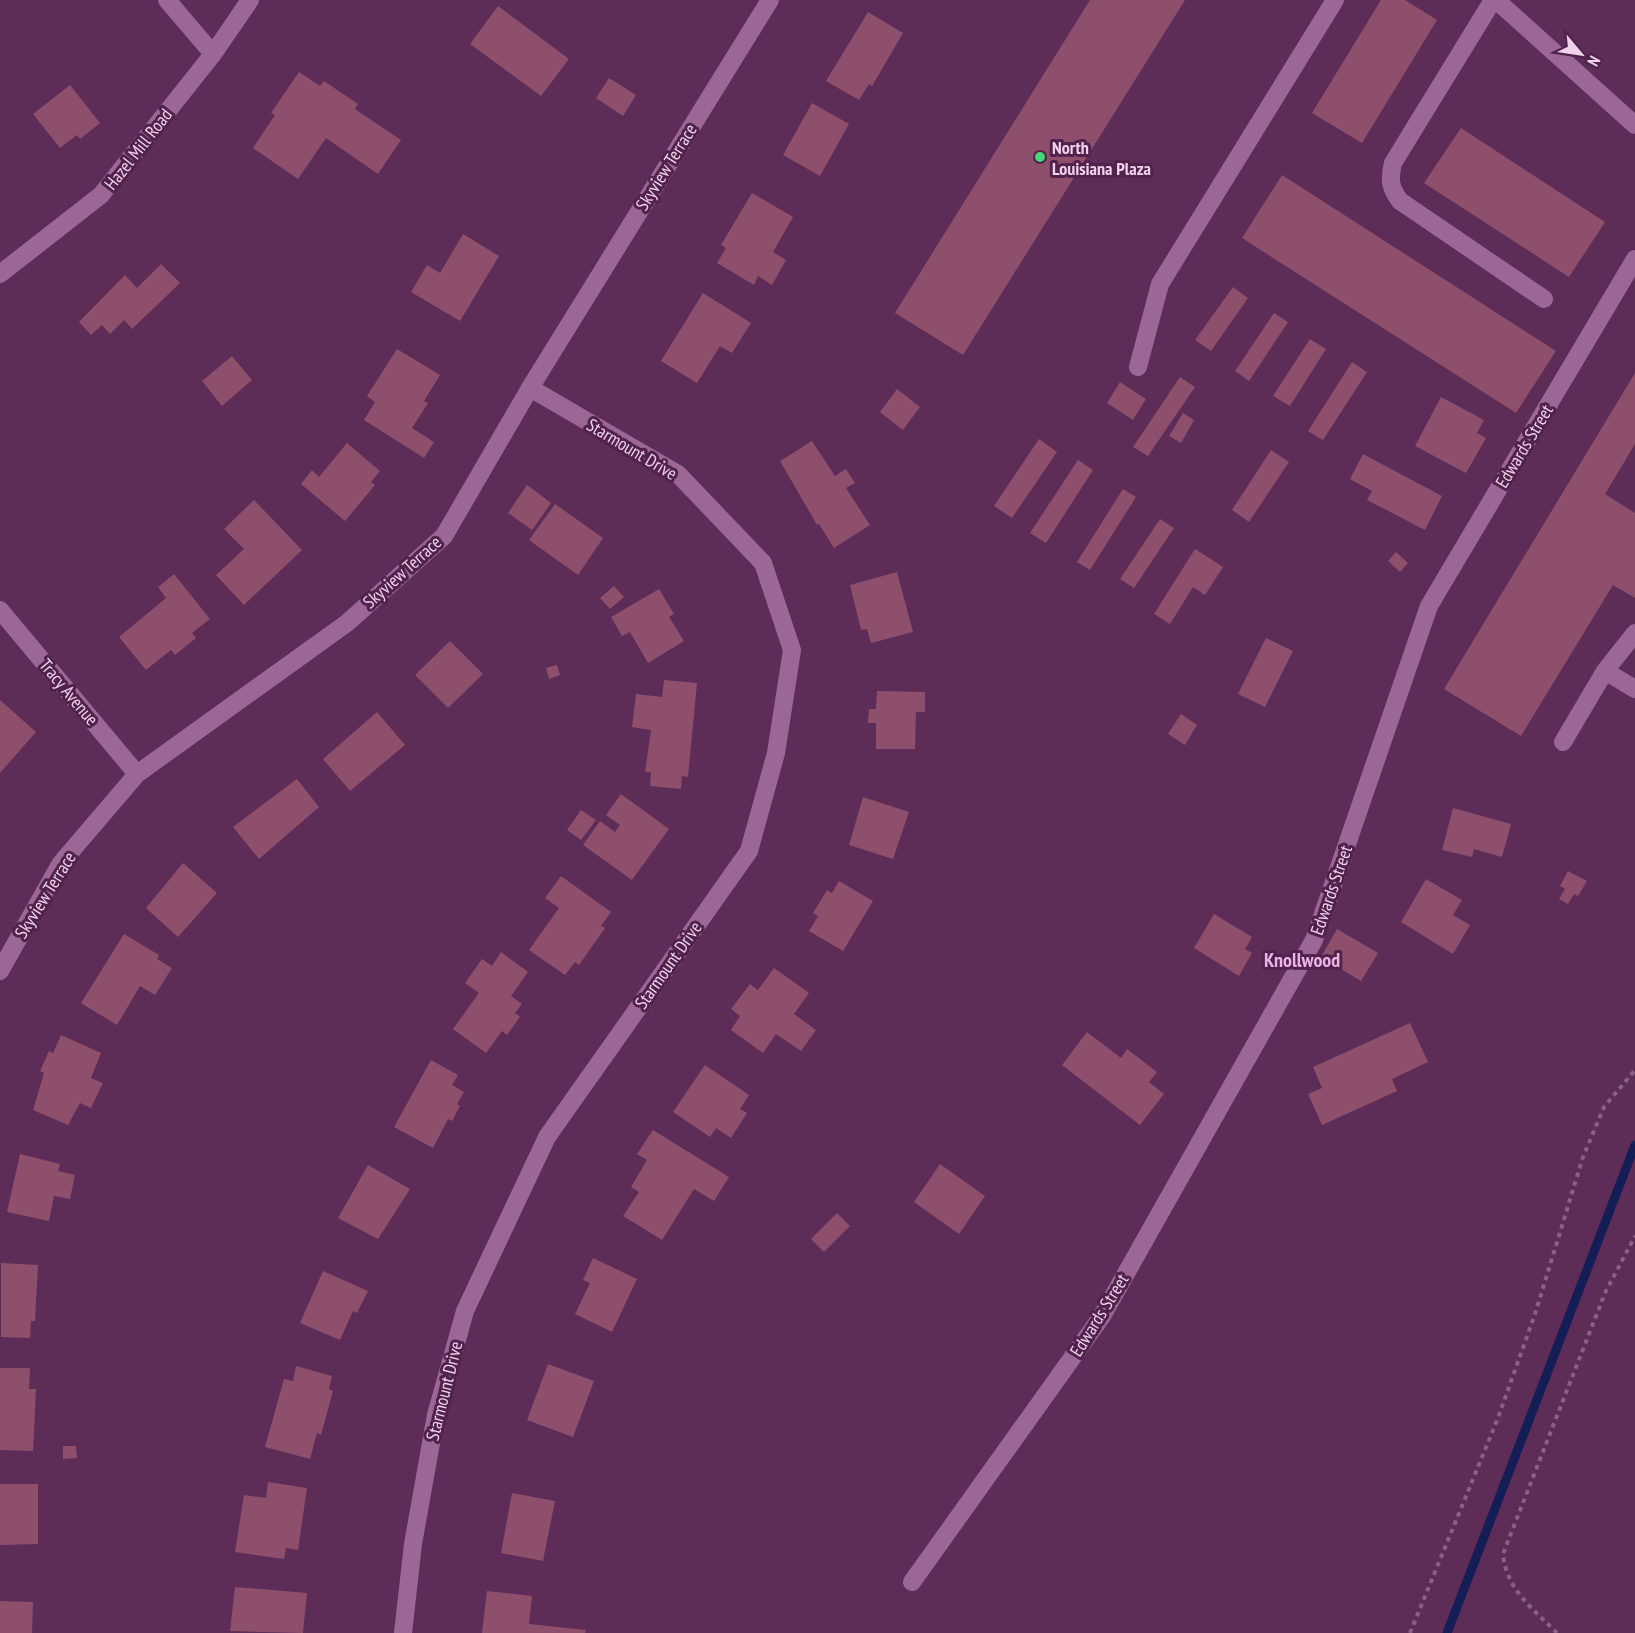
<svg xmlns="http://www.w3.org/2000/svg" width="1635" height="1633" font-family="'PT Sans Narrow',sans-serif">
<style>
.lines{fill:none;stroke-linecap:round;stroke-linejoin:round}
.stream{stroke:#151d56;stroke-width:9}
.building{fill:#8e4f6c}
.path{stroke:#8a6084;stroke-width:4;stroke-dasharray:4.5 4.5;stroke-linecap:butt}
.minor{stroke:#9c6795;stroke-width:18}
.poi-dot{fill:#44d77a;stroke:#51224c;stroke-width:2}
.labels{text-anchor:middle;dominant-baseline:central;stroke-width:6;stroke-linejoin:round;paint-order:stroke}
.poi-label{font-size:18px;font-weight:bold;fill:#f0d2eb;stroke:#51224c;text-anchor:start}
.street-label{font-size:18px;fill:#f0d2eb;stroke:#51224c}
.neighbourhood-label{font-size:20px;font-weight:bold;fill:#ecb3e3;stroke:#51224c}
</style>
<rect width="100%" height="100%" fill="#5d2d57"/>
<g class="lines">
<path class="stream" d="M1447,1633L1635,1145"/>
</g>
<path class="building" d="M1090,0H1185L963,355L895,313Z
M1381,0H1405L1437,20L1362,143L1312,113Z
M498,6L569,59L541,96L470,44Z
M868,12L903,33L872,86L869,84L859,100L826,81Z
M299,72L320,86L324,81L358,104L355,109L401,140L378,174L326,138L298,179L253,148L275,115L271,113Z
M609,78L636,95L623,116L596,98Z
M70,85L100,123L80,139L77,135L60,148L33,114Z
M812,103L849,124L820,176L783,155Z
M1461,128L1605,222L1569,277L1424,183Z
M1282,175L1556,351L1516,413L1242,238Z
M752,193L793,217L773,252L786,260L772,285L758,276L754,285L717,263L726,248L721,245Z
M463,234L499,256L460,321L411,292L427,265L440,273Z
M161,264L180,283L132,329L124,320L110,334L102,325L91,335L79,322L125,275L137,288Z
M1233,287L1248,298L1211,351L1195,340Z
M703,293L751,323L732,353L720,346L697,383L661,361Z
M1274,313L1288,322L1249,381L1235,371Z
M1310,339L1326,349L1290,406L1273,396Z
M397,349L440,375L424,401L428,403L412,428L434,442L424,458L364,420L375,402L367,396Z
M232,356L252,380L222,406L202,381Z
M1352,362L1367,372L1323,440L1308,431Z
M1635,373V444L1605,494L1635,513V598L1613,585L1521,736L1444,689Z
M1180,377L1195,387L1148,456L1133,447Z
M1120,382L1146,399L1133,420L1107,403Z
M897,389L920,407L903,430L880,412Z
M1441,397L1484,420L1477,433L1486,438L1466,473L1415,446Z
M1183,413L1194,420L1181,443L1169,436Z
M1039,439L1057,452L1012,518L994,506Z
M812,441L835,476L846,469L855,483L846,488L870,525L834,548L819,524L817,525L780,461Z
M347,443L380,471L371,482L375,485L345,521L301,484L312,470L319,477Z
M1271,450L1289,462L1249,522L1232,510Z
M1363,454L1442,496L1425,530L1367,500L1372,491L1350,479Z
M1078,460L1093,470L1046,543L1030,533Z
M527,485L551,503L532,530L508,513Z
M1123,489L1136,497L1090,570L1077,562Z
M254,500L302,550L244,605L216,575L244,549L224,529Z
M555,504L603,538L578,575L529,540Z
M1160,519L1174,528L1134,588L1120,579Z
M1195,549L1223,567L1205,595L1193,587L1170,624L1154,614Z
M1396,552L1408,563L1400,572L1388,561Z
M897,572L913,632L871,643L867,629L861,630L850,585Z
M174,574L210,619L192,633L196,638L175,655L171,650L146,670L119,637L166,598L158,587Z
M614,586L624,597L610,609L600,598Z
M659,589L674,614L669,617L684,641L648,663L630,632L622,636L611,617Z
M1266,638L1293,651L1265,707L1238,694Z
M450,641L483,674L448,708L415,675Z
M557,665L560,675L549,679L546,668Z
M664,680L697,683L688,777L682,776L681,789L650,786L651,772H645L651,730L632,727L636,694L662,697Z
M877,691L925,692V712H916L915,749H876V723H868L869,709H876Z
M0,700L36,732L0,773Z
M377,712L405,745L350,791L323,759Z
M1181,714L1197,725L1185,745L1168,734Z
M297,779L319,807L259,859L233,827Z
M621,794L669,829L632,880L583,845L600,821L615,832L620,825L606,815Z
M863,797L909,812L893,859L849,845Z
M1453,808L1511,824L1502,857L1474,849L1472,857L1442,850Z
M581,810L596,820L581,840L567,830Z
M183,863L217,893L178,937L146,908Z
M1568,871L1587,881L1578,896L1574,894L1568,904L1559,899L1565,889L1560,886Z
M561,876L611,912L601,926L605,928L579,965L575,962L565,975L529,950L559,908L545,898Z
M1426,879L1462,900L1453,915L1470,925L1453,954L1401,922Z
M839,881L873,901L843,951L809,931L818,916L813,913L827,890L832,893Z
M1214,914L1252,937L1245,949L1252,953L1239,976L1194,948Z
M1337,929L1378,953L1361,981L1321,957Z
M124,934L159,955L157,959L172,968L155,995L140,986L117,1025L81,1003Z
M501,952L528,972L511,996L522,1004L515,1013L520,1017L507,1035L502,1031L486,1053L453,1029L479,993L465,983L482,959L492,966Z
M774,968L809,993L794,1014L816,1030L801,1051L776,1034L763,1053L731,1030L740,1016L731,1009L750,984L758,990Z
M1410,1023L1428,1062L1392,1079L1397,1091L1322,1125L1308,1094L1322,1088L1313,1067Z
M1087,1032L1121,1058L1127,1049L1157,1072L1149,1082L1164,1094L1140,1125L1062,1065Z
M61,1035L101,1053L91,1078L103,1083L91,1108L80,1103L68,1125L33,1110L44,1073L40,1071L49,1051L53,1053Z
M431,1060L458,1075L452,1085L464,1092L457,1104L460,1106L452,1121L448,1119L433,1148L394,1127Z
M705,1065L749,1095L740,1109L747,1113L731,1138L716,1128L710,1137L673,1112Z
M653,1130L729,1177L714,1201L694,1189L662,1240L623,1216L639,1192L631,1187L647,1160L637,1154Z
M20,1154L60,1164L58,1171L75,1175L70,1199L54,1196L49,1221L7,1212Z
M940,1164L985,1196L959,1234L914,1202Z
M368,1165L410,1189L378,1239L338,1218Z
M837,1213L850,1226L824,1252L811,1239Z
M593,1258L637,1279L612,1332L575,1314L590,1283L583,1280Z
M1,1263L38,1265L35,1321H31L30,1338L1,1337Z
M323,1271L368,1291L357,1313L353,1311L340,1340L300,1323Z
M548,1364L594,1381L573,1437L527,1420Z
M296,1366L332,1376L329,1389L333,1391L321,1435L317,1433L310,1459L265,1447L284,1379L293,1381Z
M0,1368H30L29,1389H36L33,1451L0,1450Z
M63,1446H76L77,1458L63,1459Z
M268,1482L307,1488L298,1550L286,1548L284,1559L235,1552L244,1495L266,1498Z
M0,1484H38V1544L0,1545Z
M512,1493L555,1501L543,1561L501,1553Z
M235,1587L307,1593L303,1633L230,1631Z
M487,1591L532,1596L529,1624L586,1630L585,1633H482Z
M0,1601L33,1602L32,1633H0Z"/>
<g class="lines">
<path class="path" d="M1410,1633L1498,1418L1535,1314L1583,1157L1604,1107L1635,1070
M1557,1633C1533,1609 1506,1589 1503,1554L1605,1293L1635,1236"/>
<path class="minor" d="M167,0L213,54
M1493,0L1393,163C1389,179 1390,188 1400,201L1544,299
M1496,0L1635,125
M0,274L101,195L213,54L250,0
M1138,367L1160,284L1335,0
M0,610L137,774
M1605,671L1635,689
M1563,742L1605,671L1635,633
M0,971L61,863L137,774L347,623L444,536L530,388L770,0
M912,1582L1102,1316L1314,940L1429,606L1635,259
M403,1633L413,1544L436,1415L465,1311L547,1137L749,851L776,753L792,650L763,563L678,474L530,388"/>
</g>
<circle class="poi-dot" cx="1040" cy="157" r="6"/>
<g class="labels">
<g class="poi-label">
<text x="1052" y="147">North<tspan x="1052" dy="21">Louisiana Plaza</tspan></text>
</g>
<g class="street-label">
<text transform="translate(138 149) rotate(-52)">Hazel Mill Road</text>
<text transform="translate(666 167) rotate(-58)">Skyview Terrace</text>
<text transform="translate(1524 446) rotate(-59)">Edwards Street</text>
<text transform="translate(632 449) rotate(31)">Starmount Drive</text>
<text transform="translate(402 572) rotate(-42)">Skyview Terrace</text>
<text transform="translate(69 692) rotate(50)">Tracy Avenue</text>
<text transform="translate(1331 890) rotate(-71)">Edwards Street</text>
<text transform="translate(45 895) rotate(-58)">Skyview Terrace</text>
<text transform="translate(668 965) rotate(-55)">Starmount Drive</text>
<text transform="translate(1099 1315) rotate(-58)">Edwards Street</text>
<text transform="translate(444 1391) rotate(-76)">Starmount Drive</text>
</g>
<g class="neighbourhood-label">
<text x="1302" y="960">Knollwood</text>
</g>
</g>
<g transform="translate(1581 54) rotate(119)" stroke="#51224c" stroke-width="4.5" paint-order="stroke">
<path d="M0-4.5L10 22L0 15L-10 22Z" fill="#f0d2eb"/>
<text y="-9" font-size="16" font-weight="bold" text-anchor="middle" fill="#f0d2eb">N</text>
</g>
</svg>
